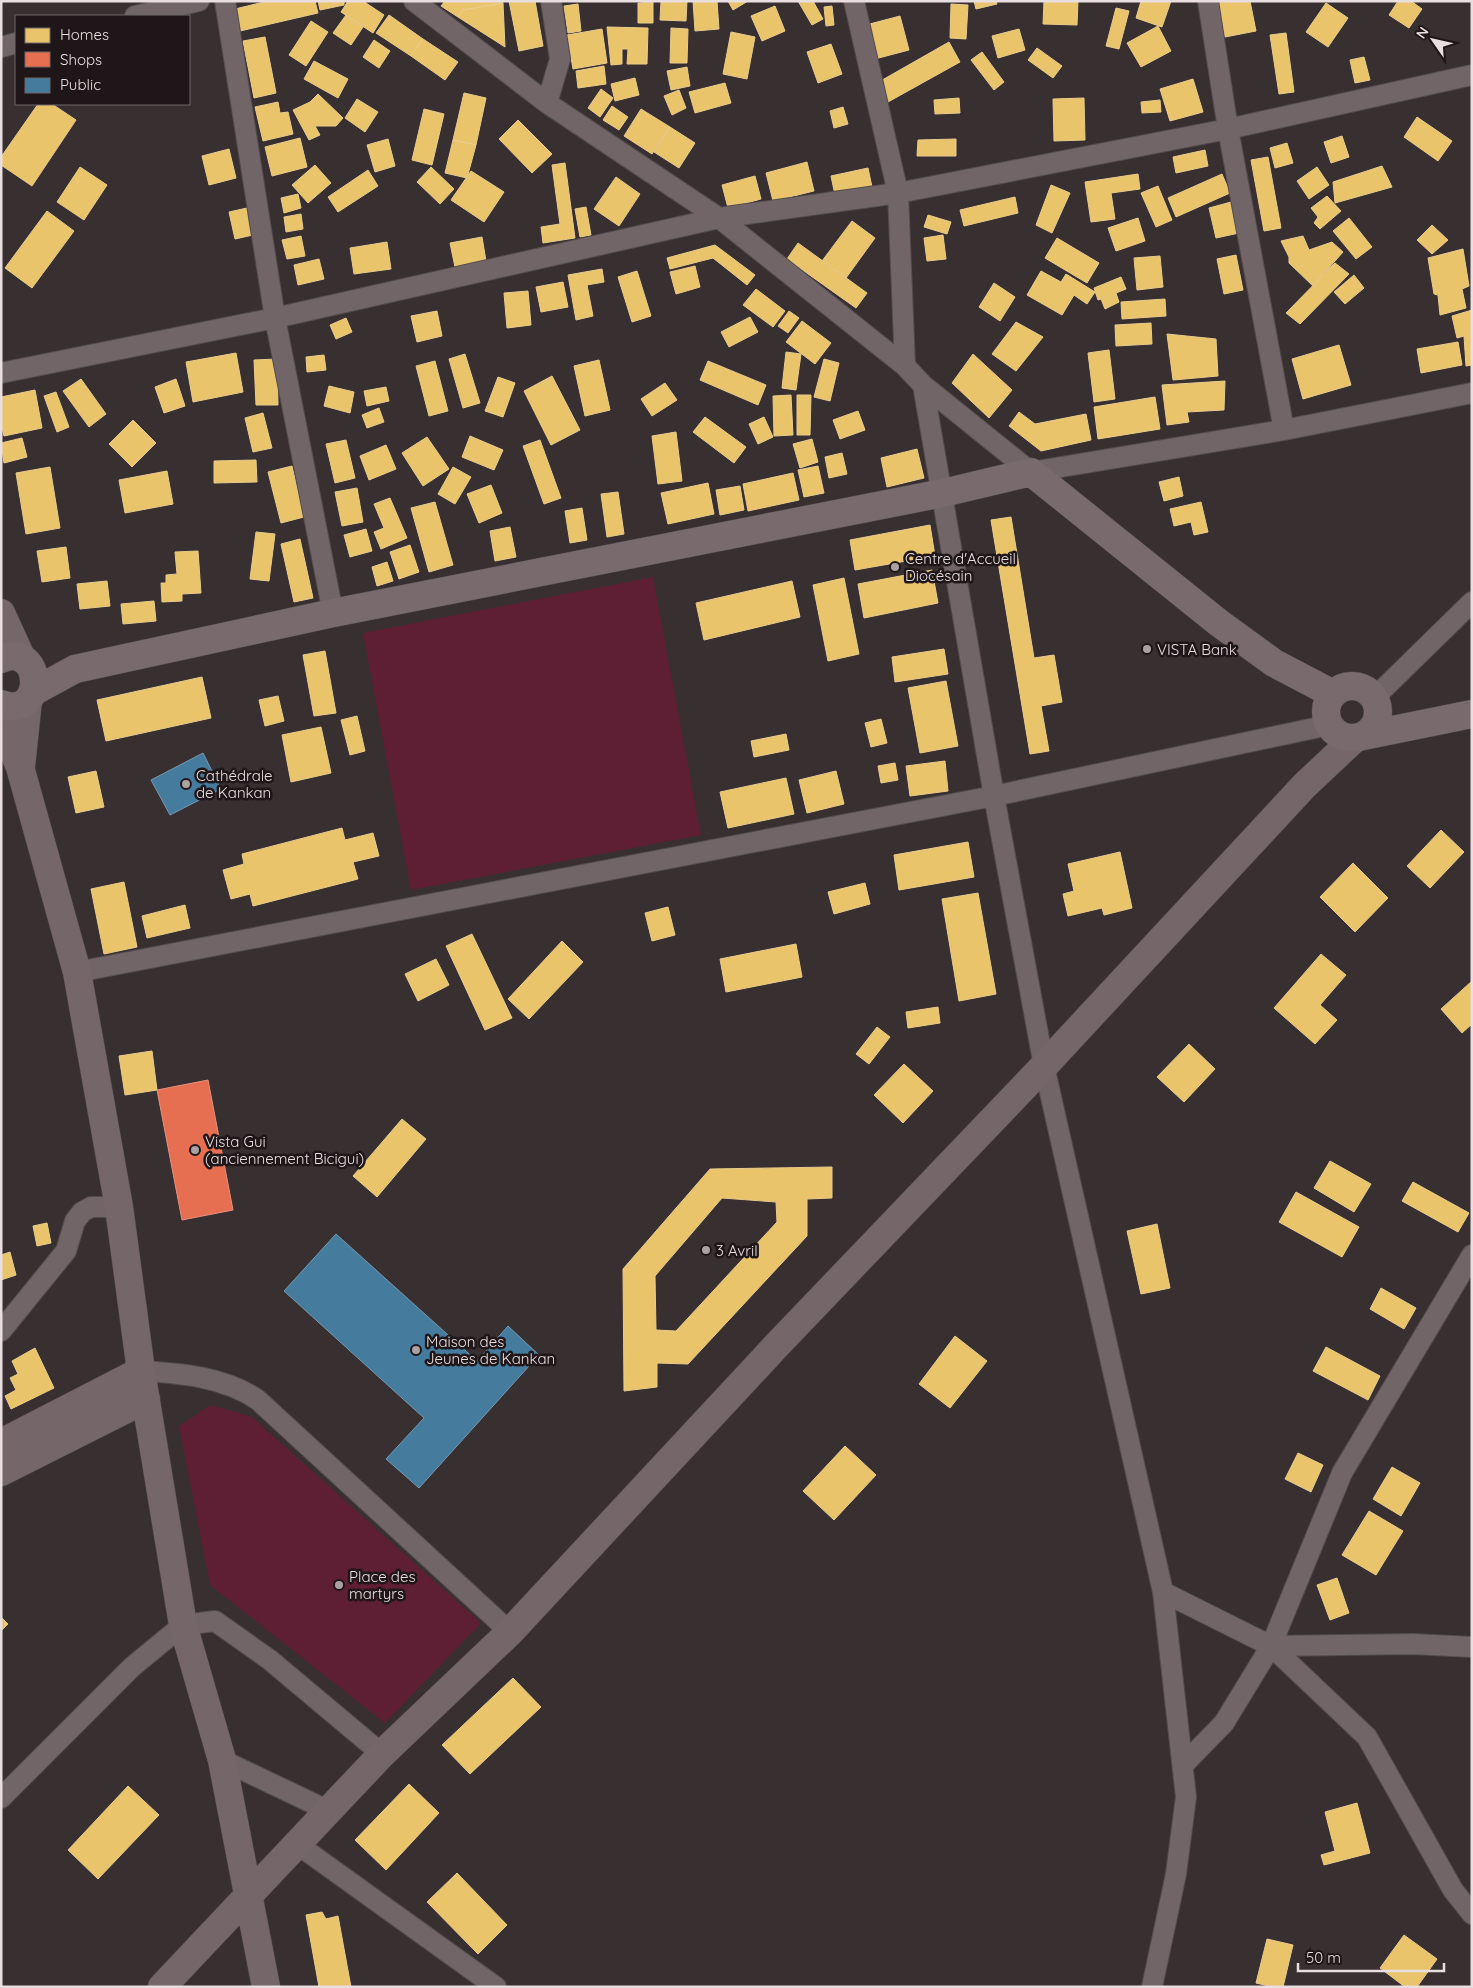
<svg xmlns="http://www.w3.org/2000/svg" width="1473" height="1988" font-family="Quicksand,sans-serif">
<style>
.green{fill:#5e1f34}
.homes{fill:#e9c46a;stroke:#e9cc8d;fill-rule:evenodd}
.shops{fill:#e76f51;stroke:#e8907c}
.public{fill:#457b9d;stroke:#7699b1}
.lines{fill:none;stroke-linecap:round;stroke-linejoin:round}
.street-casing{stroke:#534c4e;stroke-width:22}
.secondary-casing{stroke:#534c4e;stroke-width:29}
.highway-casing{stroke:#534c4e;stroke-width:29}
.street{stroke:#726567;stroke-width:20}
.secondary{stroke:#756669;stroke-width:28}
.highway{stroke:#796a6d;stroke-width:28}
.poi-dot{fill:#aba1a3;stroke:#1e1618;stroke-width:2}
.labels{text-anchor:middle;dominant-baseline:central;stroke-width:5;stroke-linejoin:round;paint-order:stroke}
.poi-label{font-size:15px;fill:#e9dee0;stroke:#1e1618;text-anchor:start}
</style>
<rect width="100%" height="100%" fill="#382f31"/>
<path class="green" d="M653,577L701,835L411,890L363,633Z
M211,1405L252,1417L481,1623L385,1723L210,1585L179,1426Z"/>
<path class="homes" d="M268,1H315L318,13L240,31L235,9Z
M318,1H344V5L320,10Z
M348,1H363L384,15L373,33L341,12Z
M445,1H502L503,3L463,10L458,17L441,6Z
M509,1H535L543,46L519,51Z
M661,1H687L686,21L660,20Z
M693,1H717L719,29L695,31Z
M728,1H748L733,10Z
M798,1H813L823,19L812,25Z
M974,1H996L997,4L976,9Z
M1044,1H1078L1077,25L1043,24Z
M1141,1H1171L1162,27L1136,18Z
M1218,1H1250L1256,31L1225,37Z
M1398,1H1411L1422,9L1409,28L1389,15Z
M653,2V23H638V3Z
M503,3L505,47L458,17L463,10Z
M1326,3L1348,18L1328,47L1306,32Z
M578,4L581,31L568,33L564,6Z
M951,4L968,5L966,39L950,38Z
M775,6L785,31L762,41L751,16Z
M832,6L834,25L826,26L824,7Z
M1116,8L1129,11L1119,49L1106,46Z
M346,15L363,27L351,45L333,33Z
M389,15L423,39L411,56L376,33Z
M900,16L909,50L871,60L862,26Z
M311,21L328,32L306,66L289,55Z
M1158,26L1171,51L1141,67L1127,43Z
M607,27L648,28L647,64H627L628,49H622V64L611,65Z
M671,28L688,29L687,63H670Z
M602,29L607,63L573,69L567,35Z
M1019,29L1025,50L998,58L992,36Z
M731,32L755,37L747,79L723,74Z
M1286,33L1294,92L1279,94L1270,35Z
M265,37L276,93L254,98L243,41Z
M423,39L458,62L445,80L411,56Z
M374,40L390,51L379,68L363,57Z
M949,42L960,62L888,102L877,83Z
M831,44L842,74L818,83L807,52Z
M1037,48L1062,66L1053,78L1028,60Z
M982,52L1004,82L994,90L971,60Z
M1364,57L1370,80L1355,83L1350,60Z
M314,61L348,79L338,98L304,79Z
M604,66L606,84L578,88L576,71Z
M687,67L690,86L671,90L667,71Z
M635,78L639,95L615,101L611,84Z
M1193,79L1203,112L1170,121L1160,89Z
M725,83L731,103L695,113L689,92Z
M601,89L613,98L600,117L588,108Z
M679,90L686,108L672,115L664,96Z
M464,93L486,98L476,145L453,140Z
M318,94L343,118L336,126H315L320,135L309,140L293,110L310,102Z
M959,98L960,113L935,114L934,100Z
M1084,98L1085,140L1054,141L1053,99Z
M357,99L378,112L365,132L345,118Z
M1160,100L1161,112L1142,113L1141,102Z
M278,102L280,113L288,112L293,134L263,141L255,107Z
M38,104H52L76,120L32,186L1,165V157Z
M612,106L628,117L619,130L603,120Z
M843,107L848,124L834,128L830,111Z
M424,109L444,114L432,165L412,160Z
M641,109L670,127L652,154L624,136Z
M1417,117L1452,141L1438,161L1404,137Z
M518,120L552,154L532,173L499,139Z
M670,127L695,143L679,168L654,152Z
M1342,136L1349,157L1331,163L1324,142Z
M300,138L307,167L272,176L265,147Z
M388,139L395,166L375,172L367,145Z
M956,139V156H917L918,140Z
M453,140L476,145L467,178L445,173Z
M1287,143L1293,163L1275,168L1270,148Z
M229,149L236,178L209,185L202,156Z
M1205,150L1208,166L1176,173L1173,157Z
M1268,157L1281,228L1264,231L1251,160Z
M807,162L814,191L773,201L766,173Z
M565,163L575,238L543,243L541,227L560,224L552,165Z
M315,165L331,183L308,203L292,185Z
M1382,166L1392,187L1335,203L1333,182Z
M80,167L107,185L84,220L57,202Z
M431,167L454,189L440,204L417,182Z
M1317,167L1329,185L1309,199L1297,181Z
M868,168L872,187L835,195L831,176Z
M368,170L378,186L338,212L328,197Z
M471,171L504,192L484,222L451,200Z
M1138,174L1140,189L1111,193L1115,219L1091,222L1085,182Z
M1222,174L1230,193L1176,217L1168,198Z
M755,176L761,199L728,208L722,185Z
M616,177L640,194L619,226L594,209Z
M1051,185L1070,193L1052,233L1036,225Z
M1158,186L1172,220L1156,227L1141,193Z
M298,194L301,208L284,213L281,198Z
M1327,196L1341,211L1320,229L1314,223L1318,217L1311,208Z
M1015,197L1018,213L964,226L960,210Z
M1231,202L1239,233L1216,238L1209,208Z
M586,207L591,235L580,237L575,209Z
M247,208L253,235L235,239L229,212Z
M47,211L74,231L32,288L5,268Z
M301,214L303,229L286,232L284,217Z
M928,215L951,222L947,234L924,227Z
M1138,218L1145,241L1116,251L1108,228Z
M1349,218L1372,247L1356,259L1333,231Z
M852,221L875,238L846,278L822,261Z
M1432,225L1448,240L1432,254L1417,240Z
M943,235L946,259L927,261L924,238Z
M301,236L305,256L287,259L282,240Z
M1303,236L1309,250L1332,242L1343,252L1313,286L1289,263V257L1281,241Z
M482,237L486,261L455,267L450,243Z
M1057,238L1099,263L1087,283L1045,258Z
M387,242L391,269L354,274L350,248Z
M798,243L867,293L856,308L787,259Z
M715,245L755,275L747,285L713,258L670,269L667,258Z
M1463,249L1469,286L1462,289L1466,308L1440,315L1438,295L1434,294L1428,258Z
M1236,255L1243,290L1224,294L1217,259Z
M1160,256L1163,287L1137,290L1134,258Z
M319,259L324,279L298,285L294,265Z
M1335,263L1349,274L1300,324L1286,313Z
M695,266L700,287L676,294L670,272Z
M602,269L604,282L587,285L593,316L576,320L568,275Z
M637,271L651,316L632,322L618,277Z
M1041,271L1061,282L1066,274L1095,292L1087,304L1074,295L1062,315L1027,295Z
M1354,275L1364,288L1345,304L1334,292Z
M1121,277L1126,289L1116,293L1119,302L1105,309L1101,299L1098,300L1094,288Z
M563,282L568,307L541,312L536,287Z
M994,283L1015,297L1000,321L979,307Z
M756,289L785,311L773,327L743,305Z
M528,291L531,325L507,328L504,293Z
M1165,299L1166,316L1122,319L1121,302Z
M1472,310V365L1466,366L1464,336L1457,338L1452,316Z
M437,311L442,336L417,342L411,316Z
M789,311L799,318L788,333L778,326Z
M750,317L758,332L729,347L721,332Z
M346,318L352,332L336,339L330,325Z
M802,321L831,343L815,364L786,342Z
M1016,322L1043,337L1016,371L992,354Z
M1151,323L1152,344L1116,346L1115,325Z
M1167,334L1216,339L1218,376L1173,380Z
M1458,342L1462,365L1421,373L1417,349Z
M1339,345L1351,385L1303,399L1292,359Z
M1109,350L1115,399L1094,402L1088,353Z
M786,352L801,354L796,390L782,388Z
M236,353L243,392L193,402L186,362Z
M465,354L480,403L463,408L449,359Z
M973,354L1012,390L989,418L952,383Z
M324,355L326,370L307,372L306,357Z
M277,359L278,405H256L254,360Z
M824,359L839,363L830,401L814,397Z
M599,360L610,410L585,416L574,366Z
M435,361L448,411L429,416L416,366Z
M708,361L766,385L758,405L700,380Z
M552,376L580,430L551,445L524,391Z
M498,377L515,383L503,417L485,411Z
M81,379L106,414L89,427L63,391Z
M176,379L185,406L164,413L155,387Z
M1225,381L1224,410L1187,412L1189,422L1167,425L1162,385Z
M665,383L677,400L652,416L641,399Z
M329,386L354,392L350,413L324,406Z
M386,387L389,401L367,406L364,391Z
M35,390L42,428L4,436L1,424V397Z
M56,392L69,427L57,432L44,396Z
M791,395L793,435L774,436L773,396Z
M797,395H811L810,435H797Z
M1155,397L1160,429L1098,439L1094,407Z
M379,408L384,422L367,428L362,415Z
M858,411L865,430L840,439L833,420Z
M1019,412L1035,424L1086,414L1091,440L1041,451L1009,426Z
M263,413L272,448L253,452L245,418Z
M705,417L746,447L734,463L693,432Z
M764,417L773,437L758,444L749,424Z
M133,420L156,443L132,467L109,444Z
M676,432L682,481L658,484L652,436Z
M470,436L503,450L494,470L462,457Z
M427,437L449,469L423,486L402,453Z
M22,438L27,457L4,463L1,443Z
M812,439L818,462L800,468L793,444Z
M346,440L355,478L335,483L326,444Z
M540,440L561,498L544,504L523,446Z
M386,445L396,469L369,480L360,456Z
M917,449L924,478L887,487L881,458Z
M842,453L847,474L829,478L825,457Z
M256,460L257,482L214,483V461Z
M292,466L304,517L281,523L268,472Z
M818,466L824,493L804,497L798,470Z
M50,467L60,528L26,534L16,473Z
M453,467L471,477L455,504L438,494Z
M167,471L173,504L125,513L119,480Z
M793,473L799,500L748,511L743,484Z
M1179,477L1183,496L1164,501L1159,482Z
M708,483L714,514L668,524L661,493Z
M491,485L502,513L479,523L467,494Z
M740,486L744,510L720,515L716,490Z
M357,488L363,522L342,526L335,492Z
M618,492L624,534L607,537L601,494Z
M390,498L407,538L381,549L374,532L384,528L374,504Z
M435,502L453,565L429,572L411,508Z
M1201,502L1208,532L1194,535L1191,522L1174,526L1170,509Z
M582,508L587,540L570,543L565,511Z
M1011,517L1034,658L1054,655L1062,702L1041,706L1049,751L1030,754L991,520Z
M930,525L935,556L855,570L850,540Z
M510,527L516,557L495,561L490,531Z
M366,529L372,551L350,557L344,535Z
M256,532L275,534L269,581L250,579Z
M300,539L313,598L294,602L281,544Z
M410,545L419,572L399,579L390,552Z
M66,547L70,578L42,582L37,551Z
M198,551L201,593L182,594V601L162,602L161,583H166V575L177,574L175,552Z
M387,562L393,581L377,586L372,567Z
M932,570L938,603L864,618L858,584Z
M844,578L859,654L828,661L813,585Z
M107,581L110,606L80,609L77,584Z
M792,581L800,617L704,640L696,603Z
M154,601L156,621L123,624L121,604Z
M944,649L948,674L895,682L892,657Z
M325,651L336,713L314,716L303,655Z
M202,677L211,718L106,741L97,700Z
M946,681L958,746L920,753L908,688Z
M278,696L284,721L265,726L259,700Z
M357,716L365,751L350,755L341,720Z
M881,719L887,743L871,747L865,723Z
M321,727L331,773L291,782L282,735Z
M786,734L789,750L754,757L751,741Z
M945,761L948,791L910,796L906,766Z
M895,763L898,780L881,783L878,766Z
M96,771L104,807L76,813L68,777Z
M836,771L844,804L807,813L799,780Z
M786,778L794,814L728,828L720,792Z
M342,828L345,840L373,833L379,856L353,862L358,879L253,906L250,894L231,899L223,870L244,864L242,854Z
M1441,830L1464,852L1430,888L1407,866Z
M968,842L974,877L899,890L894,855Z
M1120,852L1132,908L1104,915L1102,908L1068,916L1063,894L1074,891L1068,864Z
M1353,863L1388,898L1355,932L1320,897Z
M124,882L137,947L104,954L91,889Z
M865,883L870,904L834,914L828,892Z
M978,893L996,994L959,1001L942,899Z
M185,905L190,928L147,938L142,916Z
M668,907L675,935L652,941L645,913Z
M472,934L512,1018L485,1030L446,946Z
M562,941L583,962L529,1019L508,999Z
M796,944L802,977L726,992L720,959Z
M1321,954L1346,975L1320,1005L1337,1020L1315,1044L1274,1008Z
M436,959L449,985L418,1001L405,974Z
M1472,981V1024L1462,1033L1441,1009Z
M938,1007L940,1023L908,1028L906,1012Z
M877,1027L890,1037L869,1064L856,1054Z
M1189,1044L1215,1069L1184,1102L1157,1077Z
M152,1051L157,1090L125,1095L119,1056Z
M904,1064L933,1091L903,1123L874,1095Z
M402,1119L426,1139L377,1197L353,1176Z
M1330,1161L1371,1184L1354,1212L1314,1188Z
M832,1167V1198L807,1199V1236L688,1364L657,1363V1387L624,1391L623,1269L710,1169ZM722,1198L776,1202L777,1222L676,1331L656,1330L655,1276Z
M1413,1182L1469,1213L1458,1232L1402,1201Z
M1296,1192L1359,1227L1342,1257L1279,1222Z
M47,1223L51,1243L37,1246L33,1226Z
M1157,1224L1170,1288L1141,1294L1127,1231Z
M10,1252L16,1275L1,1280V1255Z
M1381,1288L1416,1308L1404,1329L1370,1309Z
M955,1336L987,1361L950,1408L919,1384Z
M1326,1347L1380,1376L1368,1400L1313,1371Z
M35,1348L54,1388L11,1409L5,1396L16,1390L10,1378L18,1374L12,1361Z
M845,1446L876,1475L834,1520L803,1491Z
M1298,1453L1323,1465L1311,1492L1285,1479Z
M1392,1467L1420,1483L1401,1516L1373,1499Z
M1369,1511L1403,1531L1376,1575L1342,1555Z
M1337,1578L1349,1613L1330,1620L1317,1585Z
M1,1617L8,1624L1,1631Z
M513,1678L541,1707L470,1774L442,1745Z
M409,1784L439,1813L386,1870L355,1840Z
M128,1786L159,1815L98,1879L68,1850Z
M1357,1803L1370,1853L1324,1865L1321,1855L1335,1851L1325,1812Z
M457,1873L507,1925L478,1954L427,1902Z
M322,1912L326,1919L338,1916L351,1987H319L306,1915Z
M1404,1935L1437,1959L1417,1987H1405L1380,1968Z
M1267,1939L1293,1945L1283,1987H1273L1256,1983Z"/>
<path class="shops" d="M208,1080L233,1210L182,1220L157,1090Z"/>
<path class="public" d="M203,753L221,789L170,815L151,780Z
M336,1234L477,1361L508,1326L539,1355L419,1488L386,1459L424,1418L284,1291Z"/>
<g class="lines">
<g class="street-casing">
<path id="street" d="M225,1L275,318L333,613
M414,1L547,103L719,218L905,366L923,385L1031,472L1284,430L1472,393
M854,1L898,193L905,366
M1208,1L1228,129L1284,430
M135,16L199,1
M1,47L16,43
M547,103L560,59L551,1
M1,373L275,318L719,218L898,193L1228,129L1472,75
M923,385L994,796L1044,1066L1163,1592L1186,1797L1176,1874L1152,1987
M1374,698L1472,602
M77,972L994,796L1329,725
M1,1331L66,1251L75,1221L82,1212L91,1207H119
M141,1371C180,1373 225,1377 258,1400L510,1632
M1163,1592L1271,1646L1367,1737L1453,1890L1472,1914
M1271,1646L1413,1644L1472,1647
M222,1760L329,1811
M1184,1764L1224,1723L1271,1646L1342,1473L1472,1255
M1,1798L132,1667L183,1625L215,1621L270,1660L382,1754
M297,1844L496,1987"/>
</g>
<g class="secondary-casing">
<path id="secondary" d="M1,613L22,659
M1,720L20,767L77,972L119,1207L141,1371L183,1625L222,1760L266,1987
M21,766L28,700
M1,1443L141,1371
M1,1472L146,1399
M162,1987L382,1754L510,1632L777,1345L1044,1066L1304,786L1355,738"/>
</g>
<g class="highway-casing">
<path id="highway" d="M1,659C43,640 47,721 1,704
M1326 712a26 26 0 1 1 52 0a26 26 0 1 1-52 0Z
M33,692L75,669L333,613L943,493L1031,472L1219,623L1274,663L1333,694
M1363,736L1472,714"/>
</g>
<use href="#street" class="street"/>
<use href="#secondary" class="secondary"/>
<use href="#highway" class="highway"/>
</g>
<g class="poi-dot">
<circle cx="895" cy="567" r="5"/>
<circle cx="1147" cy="649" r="5"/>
<circle cx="186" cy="784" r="5"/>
<circle cx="195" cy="1150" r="5"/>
<circle cx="706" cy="1250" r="5"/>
<circle cx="416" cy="1350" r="5"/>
<circle cx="339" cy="1585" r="5"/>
</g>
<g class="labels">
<g class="poi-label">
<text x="905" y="558">Centre d'Accueil<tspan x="905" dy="17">Diocésain</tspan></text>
<text x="1157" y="649">VISTA Bank</text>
<text x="196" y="775">Cathédrale<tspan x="196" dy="17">de Kankan</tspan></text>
<text x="205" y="1141">Vista Gui<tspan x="205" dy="17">(anciennement Bicigui)</tspan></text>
<text x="716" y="1250">3 Avril</text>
<text x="426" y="1341">Maison des<tspan x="426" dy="17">Jeunes de Kankan</tspan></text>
<text x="349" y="1576">Place des<tspan x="349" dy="17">martyrs</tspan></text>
</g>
</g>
<rect width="1473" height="1988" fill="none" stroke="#e9dee0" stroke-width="5"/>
<rect x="15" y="15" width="175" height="90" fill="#1e1618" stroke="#6f6668"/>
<rect x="25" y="28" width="25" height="15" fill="#e9c46a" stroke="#6f6668"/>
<text x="60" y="40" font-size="15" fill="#e9dee0">Homes</text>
<rect x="25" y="52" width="25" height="15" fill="#e76f51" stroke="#6f6668"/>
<text x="60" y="65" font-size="15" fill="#e9dee0">Shops</text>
<rect x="25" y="78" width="25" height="15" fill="#457b9d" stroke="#6f6668"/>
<text x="60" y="90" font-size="15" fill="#e9dee0">Public</text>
<g transform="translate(1433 40) rotate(304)" stroke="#1e1618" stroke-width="4" paint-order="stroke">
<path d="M0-4L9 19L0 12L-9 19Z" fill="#e9dee0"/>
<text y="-8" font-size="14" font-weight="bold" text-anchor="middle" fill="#e9dee0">N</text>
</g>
<path d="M1298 1963v8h146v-8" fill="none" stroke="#e9dee0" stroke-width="2.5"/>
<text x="1306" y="1963" font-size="15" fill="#e9dee0" stroke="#1e1618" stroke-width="4" paint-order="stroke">50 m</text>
</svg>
